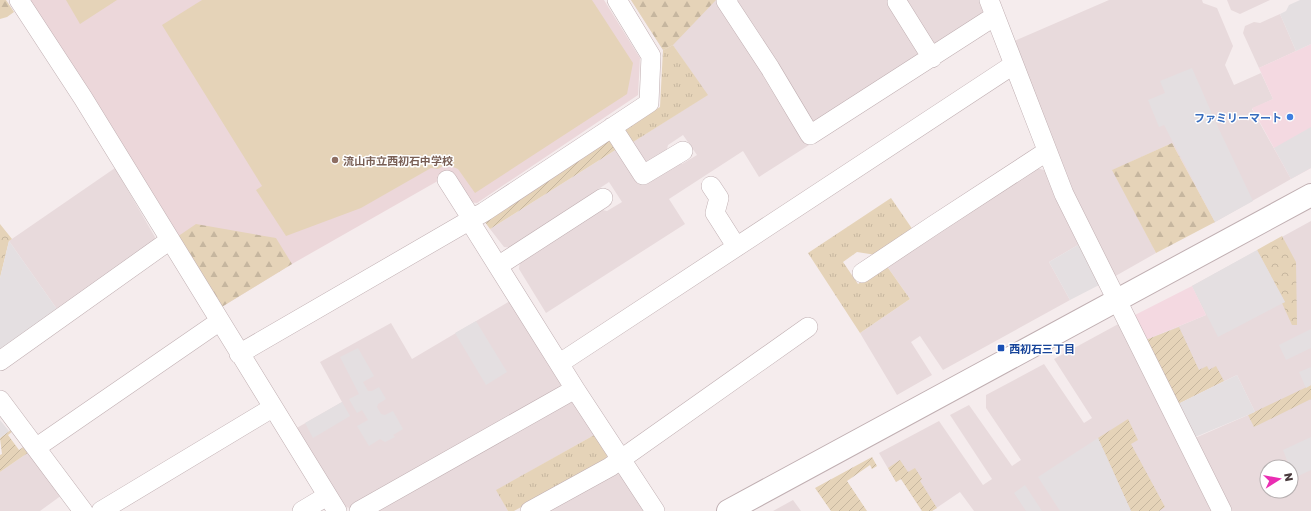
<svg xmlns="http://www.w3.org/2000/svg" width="1311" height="511" font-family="'Golos Text','Noto Sans JP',sans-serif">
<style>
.residential{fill:#e8dadc;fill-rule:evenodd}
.commercial{fill:#f4d9e1}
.education{fill:#ecd7da}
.grass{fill:url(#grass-tufts)}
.forest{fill:url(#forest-firs)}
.park{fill:url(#park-crowns)}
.garden{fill:url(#garden-furrows)}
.pitch{fill:#e5d3b8}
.parking{fill:#e4dfe1}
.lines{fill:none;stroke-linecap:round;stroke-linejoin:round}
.minor-casing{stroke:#c0afb2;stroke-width:20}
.tertiary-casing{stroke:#c0afb2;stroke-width:24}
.minor{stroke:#fff;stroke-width:19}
.tertiary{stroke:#fff;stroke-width:22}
.shop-dot{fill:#3f7fe0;stroke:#fff;stroke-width:1.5}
.education-dot{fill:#8d6e63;stroke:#fff;stroke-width:1.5}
.transit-dot{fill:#1a4fb4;stroke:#fff;stroke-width:1.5}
.labels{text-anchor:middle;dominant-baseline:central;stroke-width:3;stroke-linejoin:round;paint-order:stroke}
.shop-label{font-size:11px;font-weight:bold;fill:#366cbe;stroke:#fff;text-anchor:end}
.education-label{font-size:11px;font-weight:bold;fill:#785e54;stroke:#fff;text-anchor:start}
.transit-label{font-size:11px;font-weight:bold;fill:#164399;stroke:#fff;text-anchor:start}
</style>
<defs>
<pattern id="grass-tufts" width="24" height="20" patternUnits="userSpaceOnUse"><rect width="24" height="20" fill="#e5d3b8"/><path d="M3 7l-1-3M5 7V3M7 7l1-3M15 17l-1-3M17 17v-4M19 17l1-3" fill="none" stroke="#c6b69f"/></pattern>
<pattern id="forest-firs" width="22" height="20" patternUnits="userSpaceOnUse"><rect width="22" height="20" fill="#e5d3b8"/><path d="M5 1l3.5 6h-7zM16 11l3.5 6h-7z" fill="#c6b69f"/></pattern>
<pattern id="park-crowns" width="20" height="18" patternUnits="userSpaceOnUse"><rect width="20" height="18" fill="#e5d3b8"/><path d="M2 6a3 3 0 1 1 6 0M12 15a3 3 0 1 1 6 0" fill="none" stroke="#c6b69f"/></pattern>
<pattern id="garden-furrows" width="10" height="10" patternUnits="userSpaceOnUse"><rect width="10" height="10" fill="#e5d3b8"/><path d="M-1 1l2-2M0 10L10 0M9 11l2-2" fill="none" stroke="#c6b69f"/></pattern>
</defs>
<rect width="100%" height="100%" fill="#f5eced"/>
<path class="residential" d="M631,0H979L990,30L759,177L743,151L669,199L685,224L546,313L519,269L520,260L598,209L607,211L622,202L609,182L594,192L593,199L514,248L504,247L490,229L617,149L640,184L673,163L682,164L697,155L683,135L668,145L666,153L649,163L641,162L630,144L707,95L673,45L663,50Z
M1109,0H1202L1203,3L1217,8L1233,46L1225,65L1234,85L1261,73L1273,99L1252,109L1291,179L1215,222L1172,143L1113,170L1156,253L1112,278L1068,191L1012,42Z
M1227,0H1270L1240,14L1231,10Z
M1280,14L1296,51L1259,68L1243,33L1245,26L1254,22L1260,23Z
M1034,167L1047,171L1083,242L1049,262L1070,300L943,370L920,336L911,342L932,375L897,395L860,333L910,299L886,265Z
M115,168L155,237L154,245L59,312L9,241Z
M1311,221V511H1230L1195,438L1255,412L1237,375L1176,405L1143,341L1206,315L1192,286ZM1267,467H1291V491H1267Z
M510,301L561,381L560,390L350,508L342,506L295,429L342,402L320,362L391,323L412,359Z
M1122,322L1215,511H974L960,492L932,511H922L901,479L896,482L879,453L939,421L983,485L992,479L950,415L969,405L1012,466L1021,460L986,408V395L1044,364L1084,423L1092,418L1054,359Z
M566,401L575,403L596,434L497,490L508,511H373Z
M29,452L62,495L40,511H0V472Z
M613,473L622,475L645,511H542Z
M793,500L801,511H773Z"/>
<path class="commercial" d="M1311,44V168L1291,179L1252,108L1273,99L1259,68Z
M1192,286L1206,315L1143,341L1131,317Z"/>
<path class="education" d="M26,0H604L640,58L638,95L477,203L468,202L450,174L292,264L220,308Z"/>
<path class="grass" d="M673,45L708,95L630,144L624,134L626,127L660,107L663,50Z
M891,198L913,230L876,255L857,252L843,262L858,284L886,265L910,299L860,333L808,253Z
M596,434L608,454L605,461L514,511H508L496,490Z"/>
<path class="forest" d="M0,0H6L14,12L7,17L0,19Z
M631,0H716L673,45L663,50Z
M1172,143L1215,222L1156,253L1112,170Z
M196,224L276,238L292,264L220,308L177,237Z"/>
<path class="park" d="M0,224L12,239L9,241L0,278Z
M1282,236L1296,262L1297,325H1292L1282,303L1285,302L1257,250Z"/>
<path class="garden" d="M607,140L613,142L617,149L490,229L485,222L488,218Z
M1179,327L1199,370L1207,366L1209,370L1216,366L1224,381L1176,405L1143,341Z
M1311,385V399L1254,427L1248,415Z
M1128,419L1138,440L1131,444L1165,507L1159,511H1131L1098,438Z
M12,429L13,431L8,435L19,450L25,446L29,452L0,472V455L2,454L0,438Z
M872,457L877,466L872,469L870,465L847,481L867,511H831L815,488Z
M900,460L908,472L915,468L922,479L920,481L937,508L932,511H922L901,479L896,482L888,468Z"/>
<path class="pitch" d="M66,0H117L80,24Z
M202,0H592L633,63L627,94L475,193L458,169L446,164L438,169L431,168L361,208L286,236L256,190L262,186L162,25Z"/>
<path class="parking" d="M1300,0H1311V44L1296,51L1280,14L1286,11L1289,5Z
M1192,68L1216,123L1253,201L1215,222L1164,125L1159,127L1148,100L1165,93L1160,81Z
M1311,127V168L1291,179L1274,148Z
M9,241L59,312L0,355V278Z
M1083,242L1103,283L1070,300L1049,262Z
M1257,250L1285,302L1218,337L1192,286Z
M476,321L507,372L486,385L455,333Z
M1311,329V348L1286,360L1279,345Z
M358,348L374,376L363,382L368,391H372L379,387L386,399L378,404L377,407L381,414L385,415L393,411L403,429L393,435L395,437L385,442L380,439L369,446L357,426L368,420L362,410L357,413L349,399L359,394L358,392L340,357Z
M1311,367V385L1306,388L1299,372Z
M1237,375L1255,412L1193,438L1176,405Z
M342,402L350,416L313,438L305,423Z
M0,420L9,431L0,438Z
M1311,437V470L1294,478L1283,450Z
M1098,438L1131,511H1060L1038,477Z
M1025,485L1042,511H1026L1014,493Z"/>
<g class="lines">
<g class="minor-casing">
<path id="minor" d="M19,0L83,98L337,511
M728,0L726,1L770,68L810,135L995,16
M989,0L1064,194L1222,511
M897,2L932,58
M612,127L643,175L683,151
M447,180L468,213L469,220L575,389L655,511
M711,186L719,198L715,213L736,246
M498,266L603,198
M862,273L934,225L1046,152
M239,354L484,212L649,103L651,56L617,0
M0,361L170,240
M560,363L1013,65
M0,400L83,511
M37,447L220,321
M101,511L272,408
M302,511L327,496
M359,511L575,389
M530,511L610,467L808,327"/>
</g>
<g class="tertiary-casing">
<path id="tertiary" d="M728,511L1311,195"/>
</g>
<use href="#minor" class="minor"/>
<use href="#tertiary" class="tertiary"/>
</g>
<circle class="shop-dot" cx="1290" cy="117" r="4"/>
<circle class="education-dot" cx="335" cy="160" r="4"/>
<rect class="transit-dot" x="997" y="344" width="8" height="8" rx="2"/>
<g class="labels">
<g class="shop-label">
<text x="1282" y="117">ファミリーマート</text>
</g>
<g class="education-label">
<text x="343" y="160">流山市立西初石中学校</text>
</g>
<g class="transit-label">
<text x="1009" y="348">西初石三丁目</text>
</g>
</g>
<g transform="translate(1279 479) rotate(79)"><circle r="19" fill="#ffffff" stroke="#b6b0b1"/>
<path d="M0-3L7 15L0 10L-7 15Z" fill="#ea2db3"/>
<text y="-6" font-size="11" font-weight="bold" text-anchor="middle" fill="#493a3d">N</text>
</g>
</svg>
